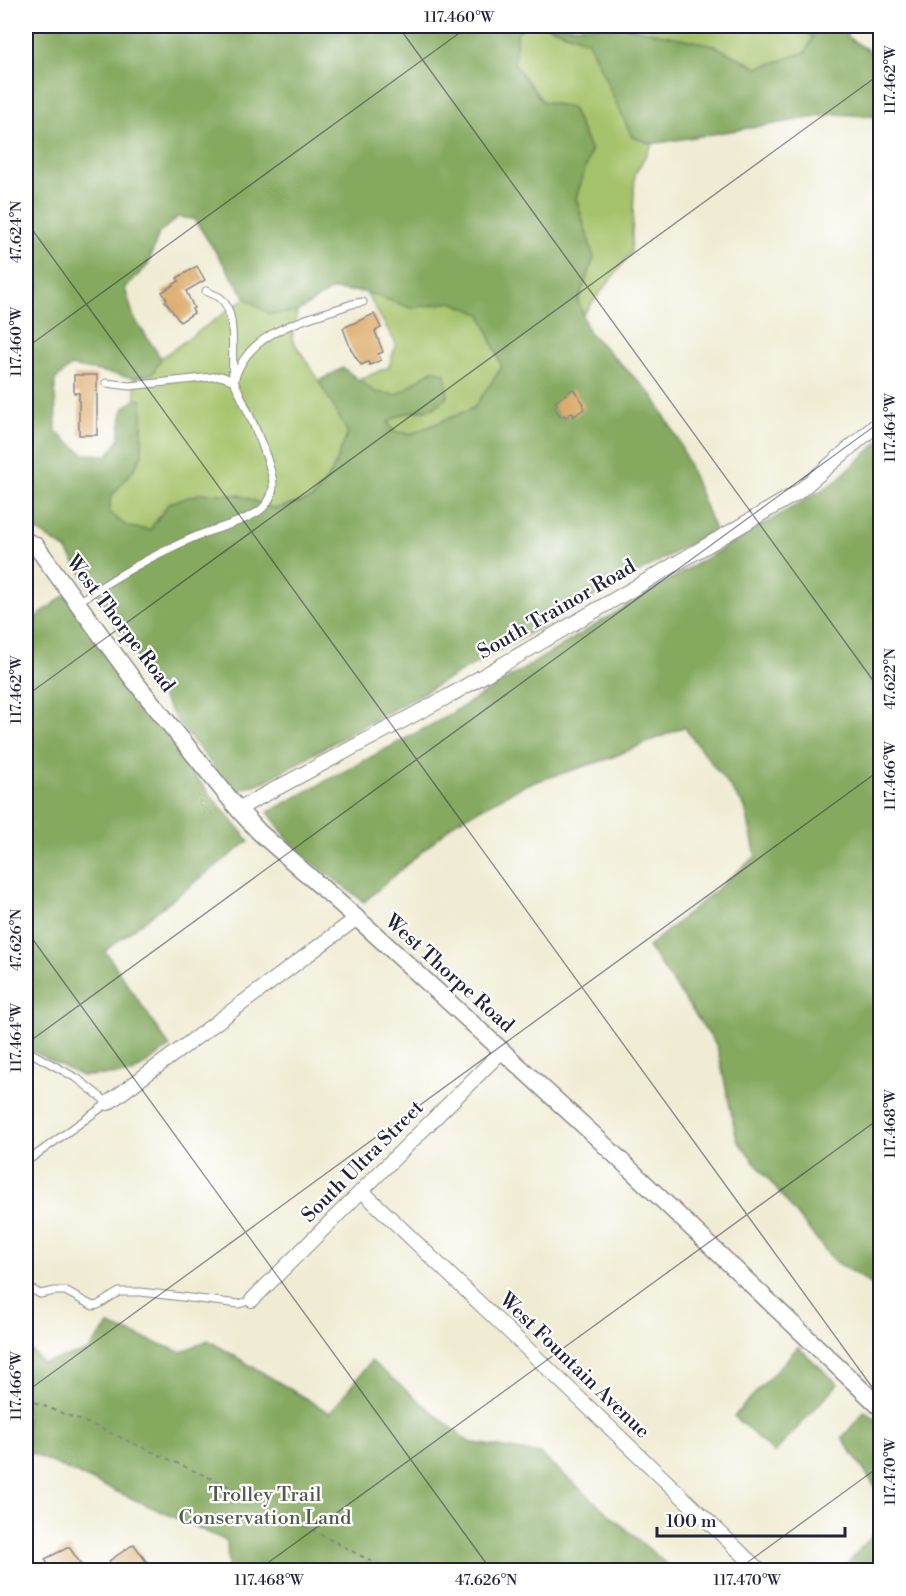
<svg xmlns="http://www.w3.org/2000/svg" width="906" height="1596" font-family="'Libre Bodoni',serif">
<style>
.green{fill:#a5c36b;stroke:#647253;stroke-width:1.5}
.forest{fill:#84a95f;stroke:#53664d;stroke-width:1.5;fill-rule:evenodd}
.building{fill:#ddad6e}
.lines{fill:none;stroke-linecap:round;stroke-linejoin:round}
.service-casing{stroke:#898788;stroke-width:9}
.minor-casing{stroke:#898788;stroke-width:16}
.tertiary-casing{stroke:#898788;stroke-width:19}
.path{stroke:#898788;stroke-width:2;stroke-dasharray:4.5 4.5;stroke-linecap:butt}
.service{stroke:#fff;stroke-width:7}
.minor{stroke:#fff;stroke-width:14}
.tertiary{stroke:#fff;stroke-width:16}
.ticks{fill:none;stroke:#22223b;stroke-width:1.5;stroke-opacity:0.45}
.labels{text-anchor:middle;dominant-baseline:central;stroke-width:4.5;stroke-linejoin:round;paint-order:stroke}
.street-label{font-size:20px;fill:#22223b;stroke:#fff}
.park-label{font-size:20px;fill:#505a4c;stroke:#fff}
.neatline{fill:none;stroke:#22223b;stroke-width:2}
.ticks-label{font-size:15px;text-anchor:middle;fill:#22223b}
</style>
<rect width="100%" height="100%" fill="#fff"/>
<filter id="ink" filterUnits="userSpaceOnUse"><feTurbulence type="fractalNoise" baseFrequency=".0167" numOctaves="2"/><feDisplacementMap in="SourceGraphic" scale="12" xChannelSelector="R" yChannelSelector="G"/><feConvolveMatrix kernelMatrix="1 2 1 2 8 2 1 2 1" color-interpolation-filters="sRGB"/></filter>
<filter id="wash" filterUnits="userSpaceOnUse"><feTurbulence type="fractalNoise" baseFrequency=".008" numOctaves="4" result="noise"/><feDisplacementMap in="SourceGraphic" scale="24" xChannelSelector="R" yChannelSelector="G"/><feGaussianBlur stdDeviation="1.35" result="paint"/><feColorMatrix in="noise" values="0 0 0 0 0 0 0 0 0 0 0 0 0 0 0 0 0 1.4 0 .05"/><feComposite in="paint" operator="in"/></filter>
<g filter="url(#wash)">
<rect width="100%" height="100%" fill="#f0ecd4"/>
<path class="green" d="M524,26H547L588,41L632,137L652,144L635,174L631,253L583,315L578,301L594,258L576,198L591,151L572,108L542,101L514,63L517,33Z
M621,26H799L813,37L806,52L758,68L713,45Z
M366,292L411,308L452,302L481,314L502,367L474,408L411,434L394,432L388,422L402,414L434,408L448,396L432,370L397,395L375,392L359,380L389,367L396,344Z
M246,298L269,314L297,312L292,339L319,381L348,433L331,474L312,499L275,509L239,495L169,503L150,530L128,527L109,513L110,498L136,466L142,400L136,399L134,378L153,373L161,358Z"/>
<path class="forest" d="M26,26H524L517,33L514,64L542,101L572,108L591,151L576,198L594,258L578,301L588,331L653,396L679,441L715,530L265,781L234,792L178,722L66,549L26,524ZM178,217L194,219L246,298L269,314L297,312L331,290L366,292L411,308L452,302L481,314L502,367L474,408L411,434L394,432L388,422L402,414L434,408L448,396L445,373L433,370L397,395L375,392L343,368L319,381L348,433L331,474L312,499L275,509L239,495L203,493L169,503L150,530L128,527L110,513V498L136,466L142,454V400L136,399L123,409L119,440L108,455L84,454L56,432L55,380L71,366L134,378L153,373L161,358L134,318L125,288L148,265L159,233Z
M547,26H621L713,45L758,68L806,52L813,37L799,26H842L849,38L880,58V117L835,114L652,144L632,137L588,41Z
M880,441V1290L833,1260L737,1140L717,1046L648,947L756,856L745,807L684,727L608,759L525,785L457,821L364,902L295,849L268,812L444,718L659,586L832,484Z
M65,595L195,776L249,841L105,951L170,1047L131,1074L82,1076L26,1048V625Z
M109,1325L181,1352L208,1340L330,1413L371,1361L469,1442L540,1454L673,1570H228L227,1541L26,1451V1345L43,1363L88,1351Z
M798,1347L838,1384L774,1453L734,1416Z
M865,1411L880,1422V1494L842,1438Z
M880,1527V1570H841Z"/>
<g id="blocks">
<path class="building" d="M197,266L205,280L186,291L194,308L192,309L194,313L180,322L165,301L167,300L162,292L179,281L177,278Z
M374,314L381,328L375,331L383,352L378,354L381,360L370,365L368,362L361,365L351,350L343,328Z
M74,375H97V435H79V393H74Z
M573,389L584,404L583,405L585,408L574,416L572,412L566,417L564,415L561,417L554,407L557,404L555,402Z
M134,1544L152,1570H115L109,1561Z
M69,1547L85,1570H51L45,1559Z"/>
</g>
</g>
<g filter="url(#ink)">
<use href="#blocks" fill-opacity="0" stroke="#898788" stroke-width="1.5"/>
<g class="lines">
<g class="service-casing">
<path id="service" d="M206,291C210,293 215,295 219,297C238,310 231,354 233,375
M234,381C248,329 307,320 352,304L363,302
M77,603C114,577 155,554 197,536C216,528 238,524 256,513C265,508 272,498 273,487C274,464 244,404 234,381L221,376L130,386L106,383
M26,1050L78,1079L108,1103L26,1162
M26,1286L40,1294L55,1291H65L93,1306L98,1305L119,1292H141L239,1304L252,1300"/>
</g>
<g class="minor-casing">
<path id="minor" d="M238,809L447,697L797,493L880,422
M108,1103L357,918
M362,1191L759,1570
M252,1300L502,1051"/>
</g>
<g class="tertiary-casing">
<path id="tertiary" d="M26,541L36,546L132,678L238,809L259,832L368,928L593,1134L880,1407"/>
</g>
<path class="path" d="M26,1399L95,1426L230,1487L388,1570"/>
<use href="#service" class="service"/>
<use href="#minor" class="minor"/>
<use href="#tertiary" class="tertiary"/>
</g>
</g>
<path class="ticks" d="M398,26L880,690M26,221L880,1398M26,348L469,26M26,696L880,74M26,930L491,1570M26,1044L880,422M26,1392L880,770M258,1570L880,1118M737,1570L880,1466"/>
<g class="labels">
<g class="street-label">
<text transform="translate(557 610) rotate(-30)">South Trainor Road</text>
<text transform="translate(120 624) rotate(53)">West Thorpe Road</text>
<text transform="translate(449 974) rotate(42)">West Thorpe Road</text>
<text transform="translate(363 1162) rotate(-45)">South Ultra Street</text>
<text transform="translate(574 1366) rotate(44)">West Fountain Avenue</text>
</g>
<g class="park-label">
<text x="265" y="1495">Trolley Trail<tspan x="265" dy="23">Conservation Land</tspan></text>
</g>
</g>
<rect width="906" height="1596" fill="none" stroke="#fff" stroke-width="66"/>
<path d="M657 1527v9h188v-9" fill="none" stroke="#22223b" stroke-width="3"/>
<text x="666" y="1527" font-size="18" fill="#22223b" stroke="#ffffff" stroke-width="4.5" paint-order="stroke">100 m</text>
<rect x="33" y="33" width="840" height="1530" class="neatline"/>
<g class="ticks-label">
<text x="459" y="22">117.460°W</text>
<text transform="translate(890 80) rotate(-90)" y="5">117.462°W</text>
<text transform="translate(16 232) rotate(-90)" y="5">47.624°N</text>
<text transform="translate(16 342) rotate(-90)" y="5">117.460°W</text>
<text transform="translate(890 428) rotate(-90)" y="5">117.464°W</text>
<text transform="translate(890 679) rotate(-90)" y="5">47.622°N</text>
<text transform="translate(16 690) rotate(-90)" y="5">117.462°W</text>
<text transform="translate(890 776) rotate(-90)" y="5">117.466°W</text>
<text transform="translate(16 940) rotate(-90)" y="5">47.626°N</text>
<text transform="translate(16 1038) rotate(-90)" y="5">117.464°W</text>
<text transform="translate(890 1124) rotate(-90)" y="5">117.468°W</text>
<text transform="translate(16 1386) rotate(-90)" y="5">117.466°W</text>
<text transform="translate(890 1472) rotate(-90)" y="5">117.470°W</text>
<text x="269" y="1585">117.468°W</text>
<text x="486" y="1585">47.626°N</text>
<text x="747" y="1585">117.470°W</text>
</g>
</svg>
